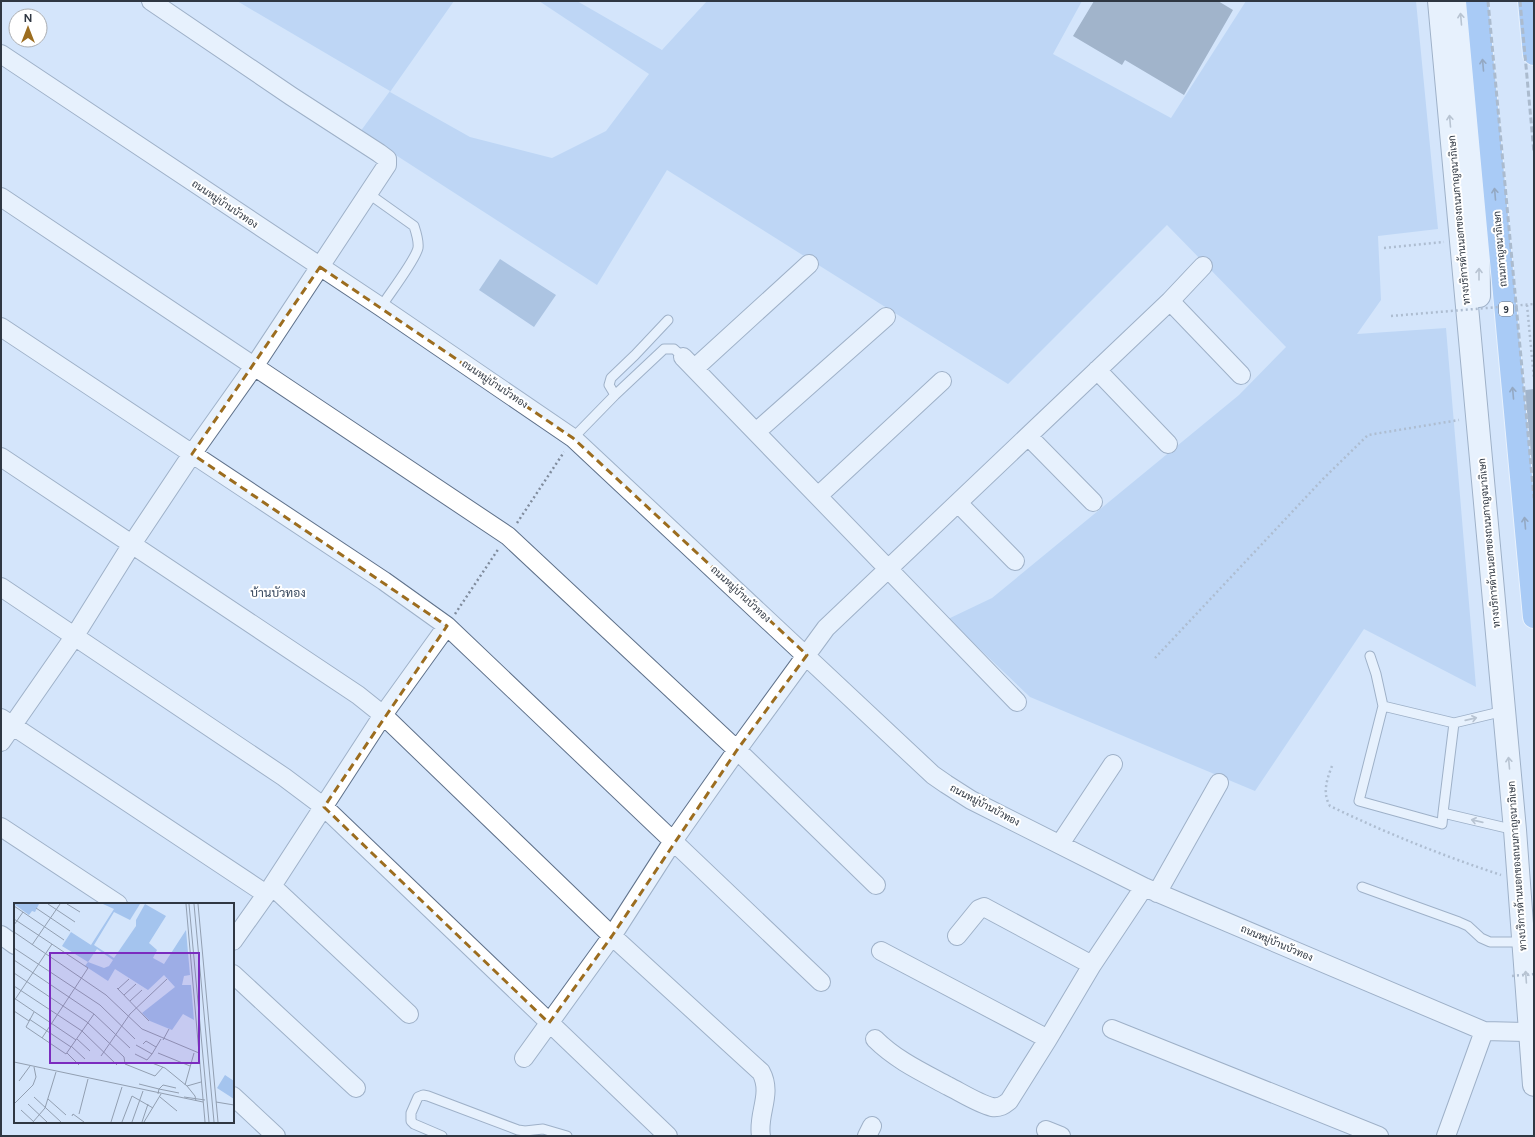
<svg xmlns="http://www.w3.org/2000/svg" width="1535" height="1137" font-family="Figtree,Sarabun,sans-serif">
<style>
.green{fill:#a4c4ee}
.water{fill:#7c9bc4}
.building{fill:#657890}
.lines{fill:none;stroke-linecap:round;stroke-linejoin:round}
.lane-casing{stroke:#5f718a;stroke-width:11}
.street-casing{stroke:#5f718a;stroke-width:20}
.secondary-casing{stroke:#5f718a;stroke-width:24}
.highway-casing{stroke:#fff;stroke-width:24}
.path{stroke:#808c9d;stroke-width:2.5;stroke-dasharray:2 3;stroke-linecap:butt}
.lane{stroke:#fff;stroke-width:9}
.street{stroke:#fff;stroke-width:18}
.secondary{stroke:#fff;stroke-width:22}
.highway{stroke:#75aaef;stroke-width:22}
.rail{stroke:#7b8797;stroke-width:3;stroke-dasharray:6 3;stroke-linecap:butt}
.path-bridge{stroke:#808c9d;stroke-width:2.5;stroke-dasharray:2 3;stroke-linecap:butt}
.oneway{stroke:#979ba0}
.oneway2{stroke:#485f7f}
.marked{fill:none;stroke:#9c6d1f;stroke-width:3;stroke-dasharray:8 5;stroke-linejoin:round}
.labels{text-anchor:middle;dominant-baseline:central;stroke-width:4;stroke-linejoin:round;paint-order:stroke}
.shield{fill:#fff;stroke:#6d737b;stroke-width:1}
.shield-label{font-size:9px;font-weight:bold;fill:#2f3742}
.street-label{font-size:10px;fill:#2f3742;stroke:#fff}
.quarter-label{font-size:12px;fill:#34455c;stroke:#fff}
.inset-road{fill:none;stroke:#929fb1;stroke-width:1}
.view{fill:#7b2cbf;fill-opacity:0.15;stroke:#7b2cbf;stroke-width:2}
.inset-edge{fill:none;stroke:#2f3742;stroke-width:2}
</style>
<rect width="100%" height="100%" fill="#d4e5fb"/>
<path class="green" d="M237,1H454L390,92L470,137L552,158L606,131L649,74L539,1H577L662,50L707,1H1082L1053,54L1171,118L1246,1H1416L1438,229L1378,236L1381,300L1357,334L1446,328L1476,687L1364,629L1255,791L1030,697L948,619L992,598L1239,395L1286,347L1167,225L1008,384L667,170L597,285L360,132L390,91Z"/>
<path class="water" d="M500,259L556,295L534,327L479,290Z"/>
<path class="building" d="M1094,1H1218L1233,10L1184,95L1125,60L1122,65L1073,36Z
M1534,389V549L1518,391Z"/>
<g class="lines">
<g class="lane-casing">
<path id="lane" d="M369,194L414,226C416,232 419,241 418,248C415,261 389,294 381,307
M615,395L609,385L611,378L635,355L668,320
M573,438L615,395L664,349H674L683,357
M1370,656L1376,674L1383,706
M1504,711L1454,723L1443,813L1515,830
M1443,813L1442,824L1359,801L1383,706L1454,723
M1362,887L1459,922L1468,926L1481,938L1490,942H1523
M442,1136L414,1124L411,1121V1113L418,1097L423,1095L428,1096L518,1130L525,1131L543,1129L567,1136"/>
</g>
<g class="street-casing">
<path id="street" d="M1,54L381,307L573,438L933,775L946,784L971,800L1144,887L1484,1031L1529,1032
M1,197L508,536L737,750L876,885
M1170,301L1241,375
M1,327L384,581L447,626L821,982
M683,357L1017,702
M695,368L809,264
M1097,370L1168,444
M756,432L886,317
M1028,436L1093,502
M1,457L358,695L383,715L612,936L761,1072C773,1094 757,1114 761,1136
M818,496L942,381
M958,503L1015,561
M1,587L284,777L324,807L668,1136
M1,718L266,894
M1,742L74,637L132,544L192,454L255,365L387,165V159L379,153L291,96L151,1
M1,827L118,904
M1060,844L1113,764
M272,886L409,1014
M1157,893L1219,783
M1,935L15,945
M957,936L979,909L984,907L1092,965
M233,941L272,886L383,715L447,626
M881,951L1048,1039L1092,965L1144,887
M233,974L356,1088
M1112,1029L1379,1136
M875,1039C896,1060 922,1072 948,1086C960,1092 979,1104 992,1107C1000,1108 1004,1105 1009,1101L1048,1039
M524,1058L612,936L673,841L737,750L826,628L1170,301L1203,266
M233,1096L276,1136
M1046,1130L1061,1136
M867,1136L872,1126
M1446,1136L1484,1031"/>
</g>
<g class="secondary-casing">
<path id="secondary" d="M1439,1L1515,830L1534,1085
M1459,1L1478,200L1479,296"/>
</g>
<g class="highway-casing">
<path id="highway" d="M1477,1L1534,617
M1529,1L1534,54"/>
</g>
<path class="path" d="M1384,248L1444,242
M1527,305L1534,379
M517,523L564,452
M455,614L499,548
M1155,658L1323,479L1368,435L1459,420
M1332,766C1327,779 1322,793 1330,806C1386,833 1441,855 1501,875"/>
<use href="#lane" class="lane"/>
<use href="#street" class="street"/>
<use href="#secondary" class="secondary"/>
<use href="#highway" class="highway"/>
<path class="rail" d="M1488,1L1534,498
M1520,1L1534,153"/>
<path class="path-bridge" d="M1391,316L1534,304
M1512,976L1534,974"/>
</g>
<defs><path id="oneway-shaft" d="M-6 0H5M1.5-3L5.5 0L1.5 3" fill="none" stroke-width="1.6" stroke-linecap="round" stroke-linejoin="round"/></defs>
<g class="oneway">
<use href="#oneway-shaft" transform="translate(1461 19) rotate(-95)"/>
<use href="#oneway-shaft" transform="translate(1450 121) rotate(-95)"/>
<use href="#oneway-shaft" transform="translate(1479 274) rotate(-90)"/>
<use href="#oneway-shaft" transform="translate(1471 719) rotate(-13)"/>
<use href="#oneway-shaft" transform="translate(1509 763) rotate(-95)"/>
<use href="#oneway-shaft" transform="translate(1477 821) rotate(-167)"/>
<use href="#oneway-shaft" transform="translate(1526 977) rotate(-94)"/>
</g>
<g class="oneway2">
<use href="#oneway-shaft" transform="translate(1483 65) rotate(-95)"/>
<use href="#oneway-shaft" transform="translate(1495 194) rotate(-95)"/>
<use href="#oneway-shaft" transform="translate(1513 393) rotate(-95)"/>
<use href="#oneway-shaft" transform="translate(1525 523) rotate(-95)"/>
</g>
<path d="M0 0H1535V1137H0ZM320,267L573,438L807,655L737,750L612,936L549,1023L324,807L447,626L192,454Z" fill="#d4e5fb" fill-opacity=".55" fill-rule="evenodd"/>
<path class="marked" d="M320,267L573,438L807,655L737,750L612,936L549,1023L324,807L447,626L192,454Z"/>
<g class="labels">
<rect class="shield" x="1499" y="302" width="14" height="14" rx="3"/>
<g class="shield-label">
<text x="1506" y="309">9</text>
</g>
<g class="street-label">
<text transform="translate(225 204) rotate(34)">ถนนหมู่บ้านบัวทอง</text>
<text transform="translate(1459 220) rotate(-95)">ทางบริการด้านนอกของถนนกาญจนาภิเษก</text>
<text transform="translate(1500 249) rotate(-95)">ถนนกาญจนาภิเษก</text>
<text transform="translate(495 384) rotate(34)">ถนนหมู่บ้านบัวทอง</text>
<text transform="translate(1489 543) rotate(-95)">ทางบริการด้านนอกของถนนกาญจนาภิเษก</text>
<text transform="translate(741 594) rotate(43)">ถนนหมู่บ้านบัวทอง</text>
<text transform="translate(985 805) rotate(28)">ถนนหมู่บ้านบัวทอง</text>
<text transform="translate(1517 866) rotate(-94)">ทางบริการด้านนอกของถนนกาญจนาภิเษก</text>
<text transform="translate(1277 943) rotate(23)">ถนนหมู่บ้านบัวทอง</text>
</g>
<g class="quarter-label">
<text x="278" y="593">บ้านบัวทอง</text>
</g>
</g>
<g transform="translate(14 903)">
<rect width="220" height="220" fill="#d4e5fb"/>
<path d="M0,1H25L21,9L18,8L15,12ZM89,1H126L116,17L100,9L80,42L100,55L122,23V17L131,1L152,13L135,40L143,47L139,55L150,61L172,27L176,72L170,73L168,82H177L180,117L169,111L158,127L136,118L128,110L161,84L150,72L134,87L101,66L94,78L71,63L74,59L48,43L57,29L77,42L100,6ZM83,46L99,57L95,63L90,65L74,59ZM211,172L220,178V196L203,185Z" fill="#a4c4ee" fill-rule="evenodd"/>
<path class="inset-road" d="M34,1L61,19M53,1L66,9M172,1L191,219M175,1L195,219M180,1L200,219M184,1L204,219M0,3L50,37M22,5L56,28M0,16L74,65L28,135M0,22L9,9M0,29L92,92L128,126L185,150M18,42L46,1M0,45L86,102L121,136M0,57L80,111L116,145M0,70L73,119L110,154L111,161L141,173L149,164M0,83L68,128L103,162M103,85L135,118M104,86L115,76M110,92L122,81M0,95L62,137M0,98L38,41M116,98L128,87M0,108L15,118M20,109L12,124L52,151L80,111M15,116L57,144M63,136L76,148M149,137L155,126M129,141L132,138L142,144M122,142L138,151L147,136M57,143L71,156M53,150L65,162M144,150L176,163M121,151L133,157L138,151M87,153L116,111L153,76M0,159L189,199M138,160L151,165L173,183L181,193L182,198M5,178L16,163M125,181L145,186L144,191M171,182L180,150M173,183L187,179M145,186L165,190M145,186L149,182L162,185M20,194L47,219M146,194L163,208M170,194L191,197M34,196L52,212M202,199L220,202M0,201L19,182L22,174L20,164M14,201L33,219M7,207L20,219M65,211L74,176M58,213L59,211L70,219M19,219L31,205L42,169M97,219L108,184M108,219L118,193L139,205M118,219L129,188M128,219L134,201M130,219L147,191"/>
<path class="view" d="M36,50H185V160H36Z"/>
<rect width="220" height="220" class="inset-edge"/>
</g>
<rect width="1535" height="1137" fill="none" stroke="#2f3742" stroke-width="4"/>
<g transform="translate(28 28)"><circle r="19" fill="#ffffff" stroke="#acafb3"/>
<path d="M0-3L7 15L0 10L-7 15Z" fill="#9c6d1f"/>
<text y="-6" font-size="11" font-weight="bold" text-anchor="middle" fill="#2f3742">N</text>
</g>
</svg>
